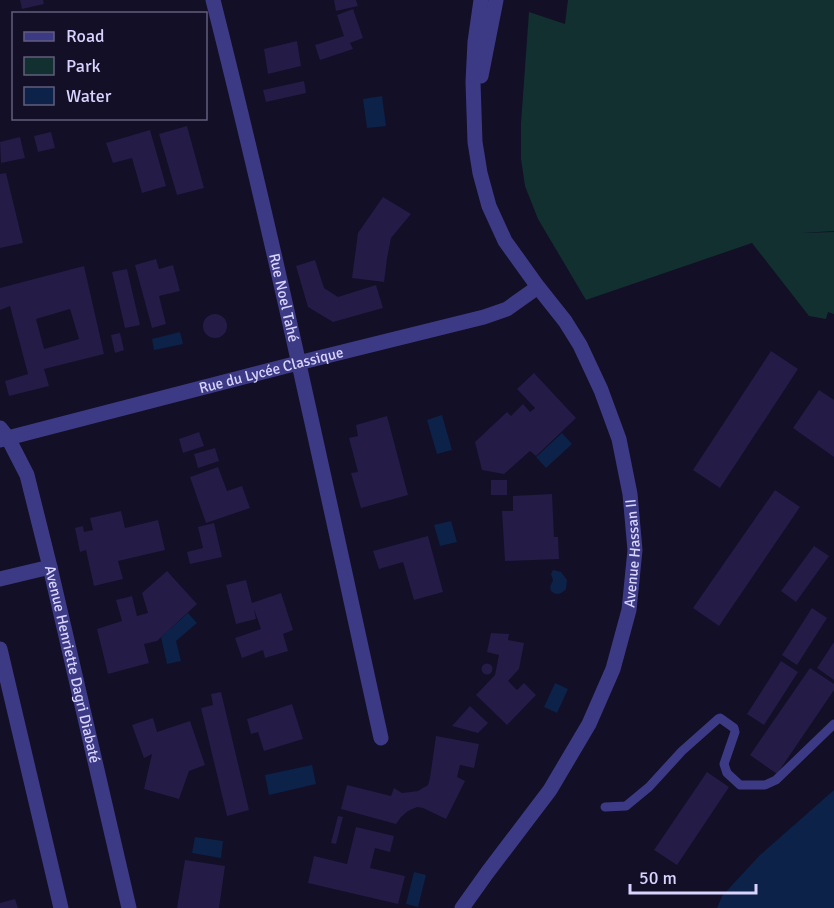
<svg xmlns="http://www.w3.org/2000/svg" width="834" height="908" font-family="Signika,sans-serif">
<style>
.green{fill:#12302f}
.water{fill:#0c2248}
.building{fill:#241b47;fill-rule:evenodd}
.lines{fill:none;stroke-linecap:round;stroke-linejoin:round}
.service{stroke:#3d3a85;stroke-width:9}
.minor{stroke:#3d3a85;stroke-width:15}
.tertiary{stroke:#3d3a85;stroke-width:15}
.labels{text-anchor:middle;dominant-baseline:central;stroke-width:4.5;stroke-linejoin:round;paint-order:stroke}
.street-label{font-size:15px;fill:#d9d4ff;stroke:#130f26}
</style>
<rect width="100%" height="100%" fill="#130f26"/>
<path class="green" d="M568,0H834V231L803,233L834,232V314L828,312L826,319L809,316L752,243L586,300L538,219L525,186L521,159V123L529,12L565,24Z"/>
<path class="water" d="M382,96L386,126L367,128L363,99Z
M180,332L183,344L154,350L152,339Z
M442,415L452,450L437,454L427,420Z
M562,433L572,444L546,468L536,457Z
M451,521L457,542L440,546L434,525Z
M553,570L561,572L567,580L566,589C562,594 556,596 551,591L550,587L553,580L551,574Z
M188,613L197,623L176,641L181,661L167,664L161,637Z
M555,683L568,689L557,713L544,707Z
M312,765L316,784L269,795L265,775Z
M834,790V908H717L722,896L760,855Z
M195,837L223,841L221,858L192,853Z
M414,872L426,875L418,907L406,904Z"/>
<path class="building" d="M20,0H43L44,4L22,9Z
M334,0H356L358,6L336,11Z
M353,9L363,38L350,43L353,49L320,60L315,45L344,36L337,15Z
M297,41L301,66L268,74L264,49Z
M304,81L306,93L266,102L263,90Z
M187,126L204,188L177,195L159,134Z
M150,130L166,186L142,193L132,158L113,163L106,143Z
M51,132L55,148L38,152L34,136Z
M20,137L25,158L1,163L0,142Z
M6,173L23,243L0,248V174Z
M383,197L411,214L391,238L387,259L384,282L352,278L358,233Z
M156,259L159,269L173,265L180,291L159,296L166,324L152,328L135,265Z
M315,260L324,288L338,297L376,285L383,308L333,322L308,307L296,266Z
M84,266L104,354L44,369L49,386L9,396L5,381L28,374L10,306L0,310V288ZM70,309L79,339L44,349L36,319Z
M127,269L140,325L125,328L112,272Z
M203 326a12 12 0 1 1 24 0a12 12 0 1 1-24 0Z
M120,333L124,350L115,353L111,335Z
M771,351L798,369L720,488L693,470Z
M534,373L576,418L536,456L530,451L504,474L482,470L475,442L507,412L511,416L523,404L530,412L535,408L517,389Z
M819,390L834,400V457L793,428Z
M387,416L408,495L361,508L351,473L358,472L349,438L358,436L356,425Z
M199,432L204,446L183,453L179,439Z
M215,448L219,461L198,468L194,454Z
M218,467L227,491L242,486L250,508L206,523L190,477Z
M491,480H507V495H491Z
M775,490L800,507L719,626L693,608Z
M552,494L554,537H558L559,559L505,561L502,511H513V496Z
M121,511L125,528L158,520L165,550L118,561L123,579L94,586L86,550L80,552L75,528L83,526L84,532L93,530L90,518Z
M214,523L222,557L190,564L187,552L203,548L198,527Z
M428,536L443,592L414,600L403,562L379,569L373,551Z
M814,546L829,556L796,602L781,591Z
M167,571L197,604L157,641L144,644L149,663L108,674L97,629L122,621L116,600L132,596L137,616L148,613L142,593Z
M246,580L252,603L281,593L293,630L283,634L288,651L265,658L263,650L242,658L235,638L261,629L254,609L256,619L236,624L226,585Z
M812,608L827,618L797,665L782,655Z
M491,633L509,634L508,640L524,643L519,669L508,681L517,690L524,683L536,695L507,725L476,695L495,675L499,655L487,652Z
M834,642V680L817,668Z
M781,661L798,672L764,725L747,714Z
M481.5 669a5.5 5.5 0 1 1 11 0a5.5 5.5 0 1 1-11 0Z
M810,668L834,684V690L777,774L750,755Z
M221,692L249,810L227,816L201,708L213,705L211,694Z
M292,704L303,739L264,751L258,732L251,734L247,719Z
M470,706L488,723L478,733L452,726Z
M153,718L157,732L190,721L205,765L189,771L179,799L144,789L152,754L144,758L132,725Z
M436,736L479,744L474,768L460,765L457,777L465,781L446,819L423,808L417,807L408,811L401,817L396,824L341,809L347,785L391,796L394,788L402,793L418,791L428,785L430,778Z
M707,772L729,787L677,865L654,850Z
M338,816L343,817L336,844L331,843Z
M356,827L394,836L390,852L375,848L370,868L405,876L398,904L308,883L314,856L347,864Z
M185,860L225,866L219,908H177Z
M15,899L18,908H0V903Z"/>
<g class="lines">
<path class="service" d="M605,807L626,806L649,787L682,751L718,719L720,718L734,728L735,732L724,764L727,773L740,785H765L776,780L834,724"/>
<g class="minor">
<path id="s1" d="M213,0C275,245 327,492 381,738"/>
<path id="s2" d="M0,428L8,438L27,475L50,567L129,908"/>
<path d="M0,579L50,567"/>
<path d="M0,649L61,908"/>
</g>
<g class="tertiary">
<path d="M481,76L496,0"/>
<path id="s3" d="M0,440L298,363L484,317L507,309L538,287"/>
<path id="s4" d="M462,908L487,873L550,790L589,724L613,669L629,610L635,550L630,494L619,439L601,390L580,345L565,321L538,287L505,241L489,206L480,173L475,142L473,82L475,42L481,0"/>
</g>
</g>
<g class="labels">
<g class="street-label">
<text stroke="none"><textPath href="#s1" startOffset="306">Rue Noel Tahé</textPath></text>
<text stroke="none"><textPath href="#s3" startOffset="280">Rue du Lycée Classique</textPath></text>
<text stroke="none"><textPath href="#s4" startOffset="402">Avenue Hassan II</textPath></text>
<text stroke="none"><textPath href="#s2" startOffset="249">Avenue Henriette Dagri Diabaté</textPath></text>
</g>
</g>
<rect x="12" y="12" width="195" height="108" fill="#130f26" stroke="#625e7d" stroke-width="1.5"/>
<rect x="24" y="32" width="30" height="9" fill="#3d3a85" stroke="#625e7d" stroke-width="1.5"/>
<text x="66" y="42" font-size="18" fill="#d9d4ff">Road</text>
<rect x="24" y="57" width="30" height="18" fill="#12302f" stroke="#625e7d" stroke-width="1.5"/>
<text x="66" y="72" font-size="18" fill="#d9d4ff">Park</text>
<rect x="24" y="87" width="30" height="18" fill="#0c2248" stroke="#625e7d" stroke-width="1.5"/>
<text x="66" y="102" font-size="18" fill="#d9d4ff">Water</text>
<path d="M630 884v9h126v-9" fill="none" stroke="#d9d4ff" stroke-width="3"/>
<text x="639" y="884" font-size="18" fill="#d9d4ff" stroke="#130f26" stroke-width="4.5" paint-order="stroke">50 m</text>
</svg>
